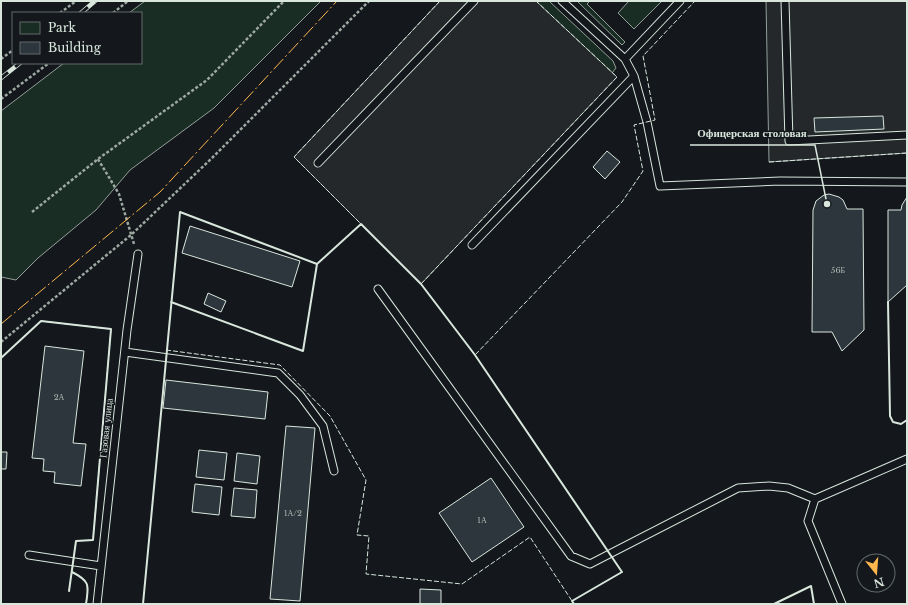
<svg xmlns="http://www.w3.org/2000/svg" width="908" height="605" font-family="'Libre Baskerville',serif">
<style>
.green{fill:#1a2d24;stroke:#939e99}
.parking{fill:#24282b;stroke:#939e99}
.building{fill:#2c363c;stroke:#d8e6dc}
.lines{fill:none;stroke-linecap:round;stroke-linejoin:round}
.service-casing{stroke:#d8e6dc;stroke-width:9}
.path{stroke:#9da8a2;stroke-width:2.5;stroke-dasharray:3 2;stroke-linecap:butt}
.service{stroke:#14181c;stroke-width:7}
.rail-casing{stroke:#d8e6dc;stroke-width:4.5}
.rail{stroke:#14181c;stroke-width:3;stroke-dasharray:9;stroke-linecap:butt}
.fence{stroke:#d8e6dc;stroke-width:1;stroke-dasharray:5 2;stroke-linecap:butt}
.wall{stroke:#d8e6dc;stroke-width:2}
.power{stroke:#ffb74d;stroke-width:1;stroke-dasharray:14 3 2 3;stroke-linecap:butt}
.labels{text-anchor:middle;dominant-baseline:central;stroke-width:3;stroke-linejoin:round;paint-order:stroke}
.number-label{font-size:8px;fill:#adbab4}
.street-label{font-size:10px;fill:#d8e6dc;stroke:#14181c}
.leader{fill:none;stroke:#d8e6dc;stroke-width:1.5}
.callout-dot{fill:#d8e6dc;stroke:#14181c;stroke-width:1.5}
.callout-label{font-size:11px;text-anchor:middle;font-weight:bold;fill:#d8e6dc;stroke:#14181c;stroke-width:3;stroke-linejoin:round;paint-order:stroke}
</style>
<rect width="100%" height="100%" fill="#14181c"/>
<path class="green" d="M145,1H321L214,108L130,170L96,210L38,258L16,280L1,277V111L64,63H141V13H129Z
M535,1H549L613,61L616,68L612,73Z
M577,1H590L587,4L625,42L622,45Z
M629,1H662L634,29L618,13Z"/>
<path class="parking" d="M440,1H536L617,77L421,284L294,157Z
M766,1H907V153L769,162Z"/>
<path class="building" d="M883,116L884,129L815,132L814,118Z
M607,151L620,162L605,179L593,167Z
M829,194L839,197L843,200L847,209H863L864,330L842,351L832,332H812L813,210L816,201L824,195Z
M907,197V285L888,302V210H901L902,205Z
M190,226L300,261L292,287L182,253Z
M208,293L226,301L221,312L204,304Z
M45,346L84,351L73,443L86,444L81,486L54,483L55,472L43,471L44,459L32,458Z
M166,380L268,392L265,419L163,408Z
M286,426L315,428L300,601L270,599Z
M199,450L227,453L224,480L196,477Z
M1,452H7L6,469H1Z
M237,453L260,456L257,484L234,481Z
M491,478L524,527L472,562L439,513Z
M195,484L222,487L219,515L192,512Z
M234,488L257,490L255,518L231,516Z
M420,589L441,590V604H420Z"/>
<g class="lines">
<g class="service-casing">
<path id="service" d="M562,1L625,59L634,76L647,122L660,186L780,181L907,182
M785,1L789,141L907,135
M625,59L680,1
M318,163L474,1
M472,245L634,76
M378,289L571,556L590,564L738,488L769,486L788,488L815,499
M125,352L278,373L300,395L323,426L334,471
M29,555L101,566
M97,604L127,330L138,254
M842,604L808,521L815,499L907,459"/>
</g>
<path class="path" d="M60,13L76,1
M113,13L128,1
M1,59L13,50
M1,99L49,63
M98,159L119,194L134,244
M32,212L98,159L207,80L284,1
M1,342L131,235L212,158L369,1"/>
<use href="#service" class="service"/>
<g class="rail-casing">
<path id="rail" d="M81,13L95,1
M1,78L20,63"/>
</g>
<use href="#rail" class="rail"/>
<path class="fence" d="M440,1L294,157L421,284L475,355L622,202L643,171L634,125L655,120L643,56L695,1
M769,162L907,153
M421,284L617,77L536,1
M166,350L280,365L330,416L366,480L357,535L369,536L366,574L462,584L530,537L572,601
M1,358L41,321L111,329L93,540L76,541L72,572C90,581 89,585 86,604"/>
<path class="wall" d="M171,302L303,351L317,264
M888,302L890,416L893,422L901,424L907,420
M1,358L41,321L111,329L93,540L76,541L69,591
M72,572C90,581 89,585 86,604
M143,604L180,212L317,264L361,224L421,284L475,355L622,572L572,601L574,604
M774,604L811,586L814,604"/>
<path class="power" d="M1,324L160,192L337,1"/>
</g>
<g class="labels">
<g class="number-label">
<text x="838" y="270">56Б</text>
<text x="59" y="397">2А</text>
<text x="293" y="513">1А/2</text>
<text x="482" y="520">1А</text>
</g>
<g class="street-label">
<text transform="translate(106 428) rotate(-84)">Газовая улица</text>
</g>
</g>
<path class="leader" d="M827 204L815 145H690"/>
<circle class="callout-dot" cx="827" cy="204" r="4"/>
<g class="callout-label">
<text x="752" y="137">Офицерская столовая</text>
</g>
<rect width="908" height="605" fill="none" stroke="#d8e6dc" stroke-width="4"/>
<rect x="12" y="12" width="130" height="52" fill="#14181c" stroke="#626a69"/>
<rect x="20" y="22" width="20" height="12" fill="#1a2d24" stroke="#626a69"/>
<text x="48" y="32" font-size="12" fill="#d8e6dc">Park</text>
<rect x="20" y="42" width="20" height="12" fill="#2c363c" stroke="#626a69"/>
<text x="48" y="52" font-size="12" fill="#d8e6dc">Building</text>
<g transform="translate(876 573) rotate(163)"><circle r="19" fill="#14181c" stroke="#626a69"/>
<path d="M0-3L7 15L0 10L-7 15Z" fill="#ffb74d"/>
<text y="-6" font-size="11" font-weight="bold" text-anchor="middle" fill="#d8e6dc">N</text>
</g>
</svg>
